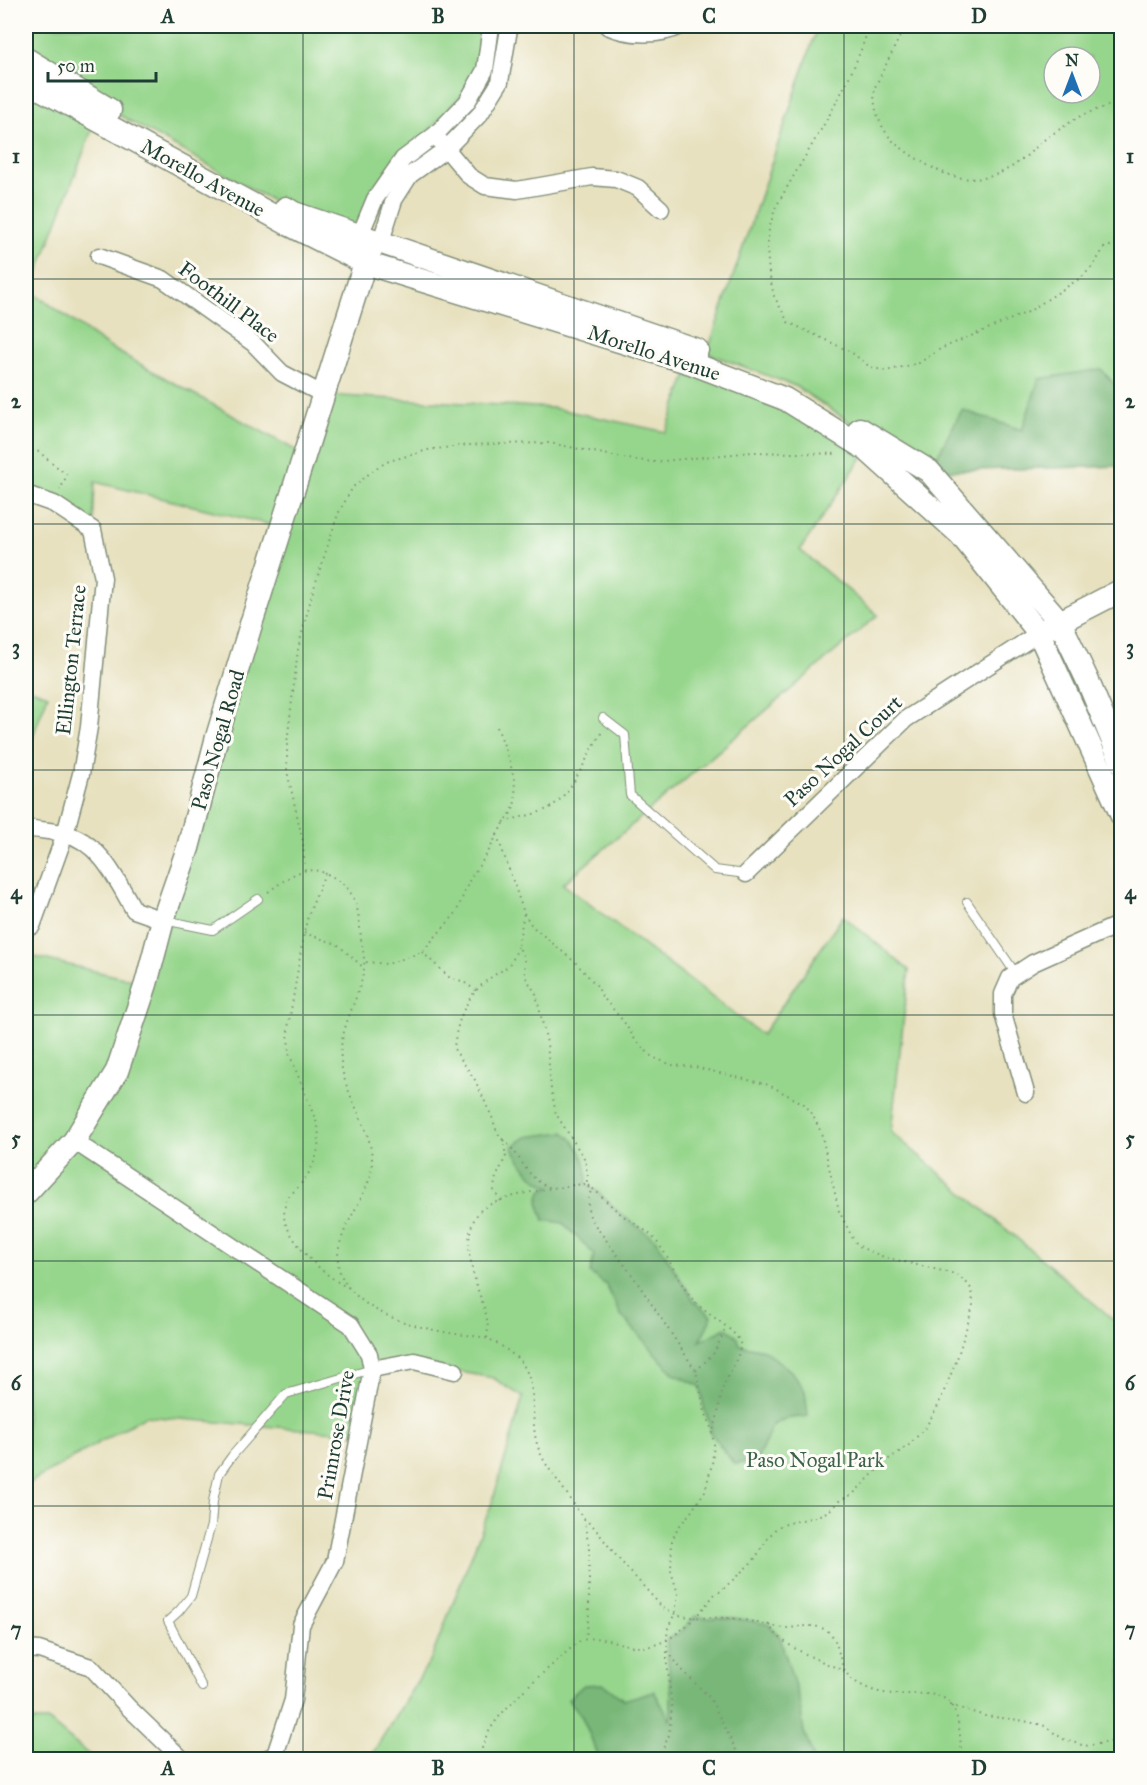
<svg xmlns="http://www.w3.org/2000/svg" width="1147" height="1785" font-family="'IM FELL Great Primer',serif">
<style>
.green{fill:#96d68c;stroke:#5a8a60;stroke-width:1.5;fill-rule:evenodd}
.forest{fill:#78b778;stroke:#4c7a56;stroke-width:1.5}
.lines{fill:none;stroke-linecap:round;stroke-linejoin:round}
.lane-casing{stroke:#838f7a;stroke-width:10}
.street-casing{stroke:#838f7a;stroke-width:19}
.secondary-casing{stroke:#838f7a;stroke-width:25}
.path{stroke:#838f7a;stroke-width:2;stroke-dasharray:1.5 4.5;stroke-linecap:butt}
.lane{stroke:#fff;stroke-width:8}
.street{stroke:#fff;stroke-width:16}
.secondary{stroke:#fff;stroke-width:22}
.grid{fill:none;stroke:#1f3d34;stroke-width:1.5;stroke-opacity:0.55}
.labels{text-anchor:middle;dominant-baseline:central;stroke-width:6;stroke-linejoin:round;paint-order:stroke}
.street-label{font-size:21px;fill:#1f3d34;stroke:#fdfcf7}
.park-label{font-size:21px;fill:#3d634a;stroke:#fdfcf7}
.neatline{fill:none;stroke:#1f3d34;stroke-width:2}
.grid-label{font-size:20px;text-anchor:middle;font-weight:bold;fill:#1f3d34}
</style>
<rect width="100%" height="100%" fill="#fdfcf7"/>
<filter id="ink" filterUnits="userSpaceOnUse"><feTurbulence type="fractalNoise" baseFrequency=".0167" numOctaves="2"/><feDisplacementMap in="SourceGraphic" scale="12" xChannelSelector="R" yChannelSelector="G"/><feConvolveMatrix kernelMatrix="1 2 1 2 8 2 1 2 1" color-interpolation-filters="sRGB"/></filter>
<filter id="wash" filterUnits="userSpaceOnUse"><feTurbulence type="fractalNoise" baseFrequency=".008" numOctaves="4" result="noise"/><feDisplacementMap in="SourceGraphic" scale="24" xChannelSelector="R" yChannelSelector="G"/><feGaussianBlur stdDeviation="1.35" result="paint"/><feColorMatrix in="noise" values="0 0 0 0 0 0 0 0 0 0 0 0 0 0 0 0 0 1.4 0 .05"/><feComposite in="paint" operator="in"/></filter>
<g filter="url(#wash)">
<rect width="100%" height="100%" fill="#e7e1bf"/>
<path class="green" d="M26,26H491L485,70L403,159L360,235L294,213L103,106L26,59Z
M818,26H1121V466L929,471L868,434L795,386L707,353ZM1054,57H1090V93H1054Z
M26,81L96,119L31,291L109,347L304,455L324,395L553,408L666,432L691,363L785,399L865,453L800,550L878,615L563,884L762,1035L843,916L909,970L891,1132L1121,1326V1759H369L431,1659L492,1503L523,1397L493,1378L455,1371L414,1361L373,1369L360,1434L145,1416L26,1485V955L146,983L283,528L95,482L93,530L26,494Z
M26,687L48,695L26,755Z
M26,1560L39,1650L26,1649Z
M26,1721H49L94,1759H26Z"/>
<path class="forest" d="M1101,369L1121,392V466L929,471L962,410L1022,430L1039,379Z
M564,1132C579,1142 590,1167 586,1184L597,1191L620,1213L656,1240L694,1301L712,1316L700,1341L726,1328L737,1336L740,1345L764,1350L791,1371L805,1391L808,1416L784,1419L773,1425L756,1462L734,1464L711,1433L710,1423L705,1412L700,1386L674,1374L661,1360L621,1315L606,1285L590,1273L594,1254L563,1223L544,1220L538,1202L541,1191L550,1187C531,1179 522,1165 512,1147L526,1137Z
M695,1616L706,1618H734L768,1624L780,1637L799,1700L804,1732L814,1759H600L582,1717L568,1699L584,1685L603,1684L624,1700L654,1691L670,1720C674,1693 667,1665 667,1639L680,1633Z"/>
</g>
<g filter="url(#ink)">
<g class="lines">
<g class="lane-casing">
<path id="lane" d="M603,718L625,735L630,795L715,870L746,874
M967,902L1016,974
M164,920L213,930L258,899
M202,1687L168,1621L179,1611L191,1596L211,1525L213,1501L219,1474L232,1456L286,1394L372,1369"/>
</g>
<g class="street-casing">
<path id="street" d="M491,26L485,70L467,102L435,135L403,159L375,199L360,235L365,263L381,241L394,200L410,175L446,149L480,114L500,82L509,29L507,26
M607,26C627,35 660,37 680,26
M439,140L469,176L485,186L517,190L592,177L616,179L638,188L661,209
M99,256L163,279L253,343L282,373L324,395
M26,494L54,504L93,530L103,578L89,727L81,774L65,834L32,926
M26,828C38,830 51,831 63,833C100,841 117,881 134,910L163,920
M746,874L906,719L1039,633
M1026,1093L1003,1014V994L1010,978L1033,963L1122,923
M74,1141L351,1325L369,1354L372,1369L335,1561L301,1625L293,1700L275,1755L262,1760
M372,1369L414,1361L455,1371
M26,1649L39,1650L91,1667L128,1707L183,1760"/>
</g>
<g class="secondary-casing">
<path id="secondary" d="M26,59L110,110
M26,81L290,225L365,263L691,363L785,399L867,450L960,534L1039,633L1122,816
M286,208L294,213L697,350
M860,429L929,471L1060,622L1087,679L1122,763
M1048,628L1122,590
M26,1193L74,1141L117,1071L146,984L163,920L188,848L217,737L252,621L365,263"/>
</g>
<path class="path" d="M869,26C850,91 807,149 775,209L769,229L767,250L769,273L774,296L788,322L851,352L870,367L886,371L919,363L940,349L1028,312L1082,277L1093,266L1104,248L1122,242
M905,26L875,87C871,109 883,135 900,147C939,176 977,194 1020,161C1031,153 1040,142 1052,134C1061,129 1070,122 1079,117C1092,110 1108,107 1122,100
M26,448L39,452L67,475L60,490
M497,727C505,748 520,783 514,806C513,813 501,826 497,835
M504,822C518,817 536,815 549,808C573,794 586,756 602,732
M305,870L303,842L287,771V743L298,649L312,594L338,514L353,487L376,468L389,461L428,450L468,445L496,444L550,443L628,459L654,462L752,452L839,454
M325,873L308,916L304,933L288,1028L289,1053L318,1126C322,1158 309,1178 286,1199C285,1206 283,1215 285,1222C295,1248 325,1277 349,1288
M268,892C292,875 306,860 336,879C358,892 359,915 361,939C363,951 366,962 363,974C357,1003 338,1031 341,1061C344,1098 373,1126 372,1164C372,1198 322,1241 343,1279C363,1314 412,1326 449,1333C461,1335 473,1335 485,1338C496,1341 507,1350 516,1357C541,1379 528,1419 538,1447C544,1465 556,1477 566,1493C573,1501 577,1511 584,1519L593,1526L618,1558L662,1607C683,1623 713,1615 737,1619C754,1621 770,1627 786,1628C796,1628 808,1624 818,1627C845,1633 833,1665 853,1680C865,1689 881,1694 896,1694C912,1695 936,1690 949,1702C961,1715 960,1743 962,1760
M524,913L532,926L576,963L598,987L601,995L624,1022L634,1038L652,1057L672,1065L695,1067L769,1085L804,1104L811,1112L821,1132L839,1211L854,1241L862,1248L884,1257L955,1274L966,1282L972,1290L973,1306L956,1362L937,1408L925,1428L908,1446L886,1461L853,1494L839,1501L829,1511L815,1517L789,1523L777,1527L768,1538L754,1560L721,1591L714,1595C696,1618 666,1653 632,1646C614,1643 597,1633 578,1642L526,1688
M304,933L337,944L364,968
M422,952L450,978L462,981L477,991
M366,962L388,964L422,952L456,913L470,879L487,854L497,835L524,913L518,946L524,957L525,976L536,994L547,1043L551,1089L556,1114L584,1158L588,1177L586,1184C600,1193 608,1204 621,1214C632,1223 648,1230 657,1242C671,1260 679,1283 693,1300C703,1312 737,1330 740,1343C742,1354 728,1374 724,1385C718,1401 720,1419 711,1433
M503,1140C524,1157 523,1177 551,1188
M501,1201L494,1190L495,1180L506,1156L503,1140L497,1132L492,1117L475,1080L454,1049C456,1024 465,998 485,982C503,967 510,972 518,946
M487,1338C491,1316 479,1298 474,1277C469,1255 464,1229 480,1211C494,1196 565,1185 586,1184L591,1191C586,1203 587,1210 592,1221L635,1279L696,1371L705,1412L710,1423L714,1444L712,1464L705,1491L691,1512L677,1529L672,1541L671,1571L678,1594L675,1613L668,1628L667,1637V1662L672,1707L669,1735L658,1760
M696,1371L714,1353L726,1328
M584,1519L589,1548V1614L586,1638
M768,1624C784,1649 818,1659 844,1671
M668,1651L681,1669L710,1698L741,1760
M950,1705L985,1716L1019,1720L1043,1725L1063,1739L1085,1746L1122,1740
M478,1760C481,1752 483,1744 486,1737C495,1718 511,1704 525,1689"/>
<use href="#lane" class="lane"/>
<use href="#street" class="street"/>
<use href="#secondary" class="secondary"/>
</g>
</g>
<path class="grid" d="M303,26V1760M574,26V1760M844,26V1760M26,279H1122M26,524H1122M26,770H1122M26,1015H1122M26,1261H1122M26,1506H1122"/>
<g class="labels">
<g class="street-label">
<text transform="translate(203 178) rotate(29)">Morello Avenue</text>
<text transform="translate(229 302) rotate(37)">Foothill Place</text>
<text transform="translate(654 353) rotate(18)">Morello Avenue</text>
<text transform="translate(71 660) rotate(-84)">Ellington Terrace</text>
<text transform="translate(218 740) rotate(-74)">Paso Nogal Road</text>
<text transform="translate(843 751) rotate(-43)">Paso Nogal Court</text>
<text transform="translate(336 1435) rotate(-80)">Primrose Drive</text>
</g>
<g class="park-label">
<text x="815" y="1460">Paso Nogal Park</text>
</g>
</g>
<rect width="1147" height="1785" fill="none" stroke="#fdfcf7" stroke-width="66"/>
<g transform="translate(1072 75)"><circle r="28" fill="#fdfcf7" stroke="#a4b0a9" stroke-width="1.5"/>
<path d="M0-4.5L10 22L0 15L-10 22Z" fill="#1f6fb2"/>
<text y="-9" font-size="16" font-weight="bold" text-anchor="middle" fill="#1f3d34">N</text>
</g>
<path d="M48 72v9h108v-9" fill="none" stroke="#1f3d34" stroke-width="3"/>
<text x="57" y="72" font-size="18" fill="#1f3d34" stroke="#fdfcf7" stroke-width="4.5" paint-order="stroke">50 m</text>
<rect x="33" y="33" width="1081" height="1719" class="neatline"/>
<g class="grid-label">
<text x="168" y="23">A</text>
<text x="438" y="23">B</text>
<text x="709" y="23">C</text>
<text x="979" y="23">D</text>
<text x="16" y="163">1</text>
<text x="1130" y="163">1</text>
<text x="16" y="408">2</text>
<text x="1130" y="408">2</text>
<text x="16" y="654">3</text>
<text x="1130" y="654">3</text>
<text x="16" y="899">4</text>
<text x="1130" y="899">4</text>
<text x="16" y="1145">5</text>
<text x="1130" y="1145">5</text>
<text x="16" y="1390">6</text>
<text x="1130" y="1390">6</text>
<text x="16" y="1636">7</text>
<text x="1130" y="1636">7</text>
<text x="168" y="1775">A</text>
<text x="438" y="1775">B</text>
<text x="709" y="1775">C</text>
<text x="979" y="1775">D</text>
</g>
</svg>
